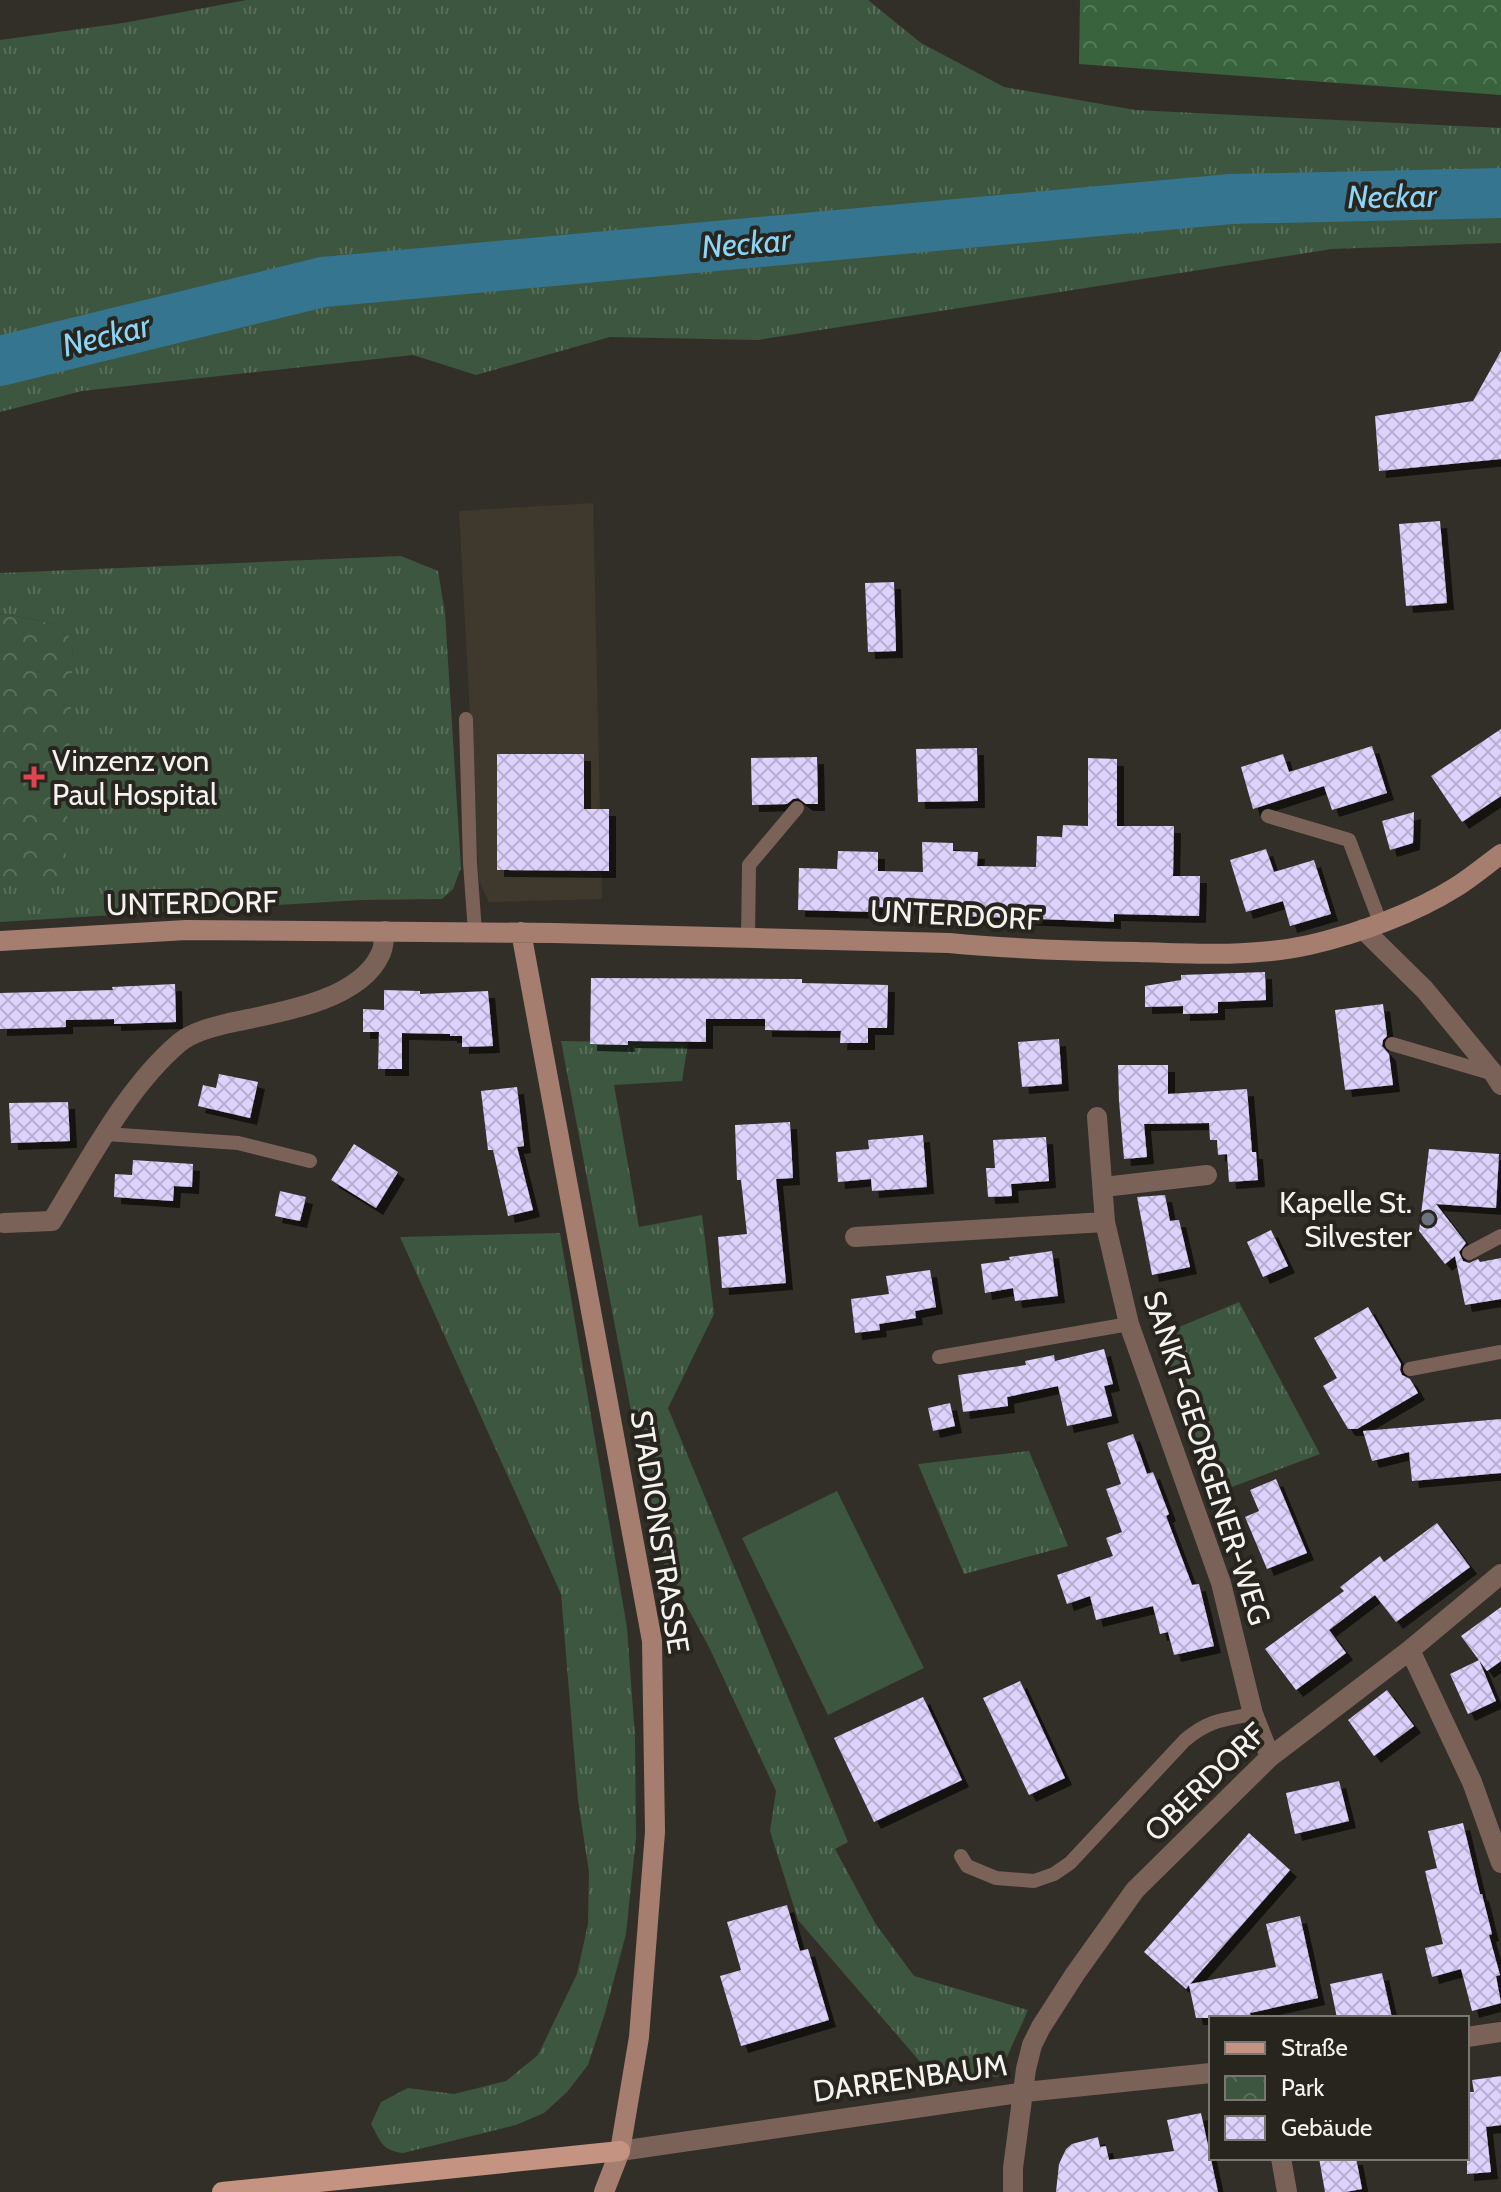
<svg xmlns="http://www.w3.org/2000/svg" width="1501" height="2192" font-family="Cabin,sans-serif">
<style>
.built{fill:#3f392d}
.grass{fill:url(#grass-tufts)}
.forest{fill:url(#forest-crowns)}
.park{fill:url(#park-crowns)}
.pitch{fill:#3d563f}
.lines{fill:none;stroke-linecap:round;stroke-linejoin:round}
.river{stroke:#357590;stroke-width:50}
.building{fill:url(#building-cross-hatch);filter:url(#shadow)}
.lane{stroke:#7b6259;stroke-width:14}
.street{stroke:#7b6259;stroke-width:20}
.secondary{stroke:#a57e70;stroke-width:20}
.primary{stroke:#c59381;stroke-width:20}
.health-dot{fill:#e0444e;stroke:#28251f;stroke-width:3}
.worship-dot{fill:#6b7280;stroke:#28251f;stroke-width:3}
.labels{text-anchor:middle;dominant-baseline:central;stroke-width:8;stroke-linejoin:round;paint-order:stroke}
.poi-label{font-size:30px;fill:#f5f3ef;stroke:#28251f;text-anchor:start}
.street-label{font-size:30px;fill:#f5f3ef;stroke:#28251f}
.water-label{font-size:32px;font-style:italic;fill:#8cd5f6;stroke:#28251f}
</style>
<defs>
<pattern id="grass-tufts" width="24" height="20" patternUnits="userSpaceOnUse" patternTransform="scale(2)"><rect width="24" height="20" fill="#3d563f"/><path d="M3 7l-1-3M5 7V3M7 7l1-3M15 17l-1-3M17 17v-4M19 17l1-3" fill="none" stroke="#5a6f5b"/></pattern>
<pattern id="forest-crowns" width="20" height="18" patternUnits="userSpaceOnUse" patternTransform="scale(2)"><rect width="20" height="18" fill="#39633d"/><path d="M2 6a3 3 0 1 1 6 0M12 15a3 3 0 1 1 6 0" fill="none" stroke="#567a59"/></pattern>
<pattern id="park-crowns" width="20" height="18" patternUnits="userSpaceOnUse" patternTransform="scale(2)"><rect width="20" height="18" fill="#3d563f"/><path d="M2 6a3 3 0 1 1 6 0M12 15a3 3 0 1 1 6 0" fill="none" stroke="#5a6f5b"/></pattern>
<pattern id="building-cross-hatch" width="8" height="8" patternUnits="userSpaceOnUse" patternTransform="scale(2)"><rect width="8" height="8" fill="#ddd1fe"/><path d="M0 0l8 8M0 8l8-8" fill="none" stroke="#b8afd0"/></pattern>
<filter id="shadow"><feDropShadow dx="7" dy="7" stdDeviation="0" flood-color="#0009"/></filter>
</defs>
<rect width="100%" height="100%" fill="#322f29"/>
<path class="built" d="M593,503L602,899L489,902L479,881L459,511Z"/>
<path class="grass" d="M247,0H868L921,43L1004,87L1135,110L1501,128V243L1332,249L758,340L610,337L476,375L413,355L82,391L0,412V40L123,23Z
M401,556L438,571L445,613L461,868L453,889L442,899L360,900L0,922V880L71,674L73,644L56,624L0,613V573Z
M561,1041L688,1043L682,1081L614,1085L639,1227L702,1215L714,1314L668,1408L848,1842L835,1849L875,1923L914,1976L1028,2010L998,2077L928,2071L798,1920L770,1831L776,1791L709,1647L658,1553Z
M560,1233L627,1628L635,1737L636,1838L626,1934L605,2013L588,2065L567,2092L544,2113L516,2125L403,2153C381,2150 381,2142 371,2124L381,2102L408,2088L454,2094L506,2081L538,2055L577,1974L588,1924L589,1872L578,1800L561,1594L400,1237Z
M1239,1302L1320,1454L1213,1494L1160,1335Z
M1029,1451L1068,1546L964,1574L918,1464Z"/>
<path class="forest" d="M1080,0H1501V95L1079,64Z"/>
<path class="park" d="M0,613L56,624L66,632L73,644L65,883L0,881Z"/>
<path class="pitch" d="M837,1491L924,1668L828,1715L742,1538Z"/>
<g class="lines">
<path class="river" d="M0,361L323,282L1231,199L1501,193"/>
</g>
<path class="building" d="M1501,351V459L1379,471L1375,416L1473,401Z
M1440,521L1447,603L1406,606L1399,524Z
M894,582L896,651L868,652L865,583Z
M1501,729V796L1462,822L1431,776Z
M1372,746L1387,793L1332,810L1324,786L1253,809L1241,767L1283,754L1289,772Z
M977,748L978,801L918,802L916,749Z
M497,754H584V809H609V871L497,870Z
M817,757L818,804H806L798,798L793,799L787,804L752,805L751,758Z
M1088,758L1117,759V826H1174L1173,876H1200L1199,916L1114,914V922L961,916L962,909L877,907L876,912L798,910L799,868L837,869L838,851L878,852V871L923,872L922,842L953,843V851L978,852L977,866L1036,867L1037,836L1062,837L1063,825L1088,826Z
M1414,812L1413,843L1390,850L1382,821Z
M1266,849L1274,872L1314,860L1331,914L1290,926L1283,901L1246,912L1230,860Z
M1265,972L1266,1000L1218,1002V1013L1183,1014V1006L1145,1007V986L1181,980V975Z
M591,978L802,979V983L888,985L887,1028H868V1043H840L841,1031L765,1030V1019H706V1042L628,1041V1045L590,1044Z
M175,984L176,1022L114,1024V1019L66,1020V1027L0,1029V993L113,990L112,987Z
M384,990L420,991V994L488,991L493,1046L462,1047V1036H450V1034L402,1033V1069H378L379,1032H363V1009L384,1010Z
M1383,1004L1387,1036L1383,1040L1382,1046L1389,1054L1393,1085L1345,1090L1335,1010Z
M1059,1039L1062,1084L1022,1087L1018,1042Z
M1118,1065H1168V1094L1247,1089L1252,1152H1256L1258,1180L1229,1182L1227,1154L1218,1155L1217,1140H1210L1209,1123L1144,1124L1147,1157L1124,1159L1119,1101Z
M219,1074L258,1082L250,1118L198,1106L203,1085L216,1088Z
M517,1087L524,1146L517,1147L533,1210L508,1216L493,1150H488L481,1091Z
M68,1102L70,1141L11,1143L9,1103Z
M790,1122L793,1178L776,1179L786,1283L722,1288L718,1237L747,1234L741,1180H737L735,1125Z
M923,1135L927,1187L872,1191L871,1179L838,1182L836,1152L869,1149L868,1140Z
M1046,1137L1049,1181L1011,1184L1012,1196L988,1197L986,1168H995L993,1140Z
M354,1144L398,1172L376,1208L331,1180Z
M1429,1149L1499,1154L1496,1208L1436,1204L1466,1243L1459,1252L1463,1261L1469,1263L1478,1259L1480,1262L1501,1258V1299L1465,1305L1455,1256L1445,1264L1419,1231Z
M133,1160L193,1164L192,1187L174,1186L173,1201L114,1197L115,1174L132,1175Z
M280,1191L306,1197L300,1221L275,1216Z
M1165,1195L1170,1221L1179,1220L1190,1267L1152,1275L1137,1197Z
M1271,1230L1288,1266L1263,1277L1247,1242Z
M1052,1251L1058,1296L1015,1301L1013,1288L985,1293L981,1264L1010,1260L1009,1257Z
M930,1270L936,1307L915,1311L916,1318L879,1324L880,1330L855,1333L851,1299L889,1294L886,1276Z
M1368,1307L1401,1364L1400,1370L1402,1375L1410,1379L1418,1393L1357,1429H1348L1323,1386L1337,1378L1314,1338Z
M1104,1349L1113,1384L1104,1386L1112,1416L1067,1426L1058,1386L1007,1397L1008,1406L963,1412L958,1375L1026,1365L1025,1361L1054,1355L1055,1361Z
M950,1403L955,1426L933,1431L928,1408Z
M1501,1419V1473L1412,1481L1409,1452L1372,1461L1363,1431Z
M1133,1434L1147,1474L1153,1472L1169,1514L1166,1516L1192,1585L1199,1584L1214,1646L1174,1655L1168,1632L1160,1634L1153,1606L1096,1620L1090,1596L1067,1604L1057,1575L1113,1556L1106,1538L1122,1532L1106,1489L1121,1484L1107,1443Z
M1276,1479L1307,1553L1267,1569L1245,1517L1259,1511L1250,1490Z
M1437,1523L1470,1567L1396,1622L1375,1595L1329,1630L1346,1653L1296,1690L1265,1649L1344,1591L1340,1587L1380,1556L1384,1562Z
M1501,1607V1661L1487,1671L1461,1636Z
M1479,1660L1496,1701L1468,1714L1450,1674Z
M1020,1681L1065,1778L1029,1795L983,1698Z
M1387,1690L1414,1726L1374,1756L1348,1720Z
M923,1697L962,1780L874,1822L834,1738Z
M1339,1781L1349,1821L1295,1834L1286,1793Z
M1463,1823L1480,1894H1482L1492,1934L1489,1935L1500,1975L1496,1976L1501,2003L1472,2011L1461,1969L1432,1977L1425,1948L1443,1944L1425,1871L1437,1868L1428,1831Z
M1249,1833L1290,1870L1190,1984L1276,1967L1266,1924L1300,1916L1318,1998L1250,2013L1251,2018H1196L1189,1985L1186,1989L1144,1952Z
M787,1905L800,1951L808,1949L829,2020L741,2046L720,1976L741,1970L727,1922Z
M1382,1973L1392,2018H1337L1330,1984Z
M1501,2076V2125L1486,2127L1491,2172L1467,2174V2092H1474L1472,2080Z
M1201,2113L1218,2192H1056L1059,2164L1066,2149L1072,2144L1098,2137L1100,2147L1106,2146L1109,2160L1174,2151L1167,2120Z
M1319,2158H1356L1362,2189L1345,2192H1325Z"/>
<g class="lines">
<path class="lane" d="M466,719L470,863L475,932
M1268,816L1349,840L1380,922
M748,938L749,865L797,808
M1392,1044L1494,1074
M106,1134L238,1143L310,1161
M1469,1253L1501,1236
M939,1357L1129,1324
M1410,1369L1501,1352
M961,1856L967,1866L996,1878L1034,1881L1054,1874L1070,1863L1185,1740C1209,1720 1222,1720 1253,1714"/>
<path class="street" d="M1363,929L1425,990L1494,1074L1501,1085
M1097,1117L1105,1222L1129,1324L1221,1583L1253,1714L1270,1757
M1104,1187L1207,1175
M4,1223L52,1221C88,1163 126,1088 179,1043C192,1032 213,1027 229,1023C275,1013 358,1002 380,955C384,948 384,938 385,931
M855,1237L1105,1222
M1410,1650L1472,1782L1501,1863
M1467,2037L1501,2032
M620,2151L1025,2092L1211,2073
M1281,2158L1287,2192
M1013,2192V2168L1026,2069L1032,2045L1041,2027L1075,1974L1135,1890L1270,1757L1410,1650L1501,1574"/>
<path class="secondary" d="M521,932L652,1641L655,1832L639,2037L620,2151L604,2192
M0,941L186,930L554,933L949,943C1012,949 1075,951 1138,952C1194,954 1254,957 1309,945C1357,934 1415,913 1456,887C1472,877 1486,865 1501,854"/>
<path class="primary" d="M222,2192L620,2151"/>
</g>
<path class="health-dot" d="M30 765h8v8h8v8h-8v8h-8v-8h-8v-8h8z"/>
<circle class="worship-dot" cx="1428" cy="1219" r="8"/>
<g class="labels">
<g class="poi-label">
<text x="52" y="760">Vinzenz von<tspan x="52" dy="34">Paul Hospital</tspan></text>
<text x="1412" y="1202" text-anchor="end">Kapelle St.<tspan x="1412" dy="34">Silvester</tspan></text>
</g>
<g class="street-label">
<text transform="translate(192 903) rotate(-1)">UNTERDORF</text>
<text transform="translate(956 915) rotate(3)">UNTERDORF</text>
<text transform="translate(1207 1458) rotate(72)">SANKT-GEORGENER-WEG</text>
<text transform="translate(660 1532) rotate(81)">STADIONSTRASSE</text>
<text transform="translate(1205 1782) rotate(-44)">OBERDORF</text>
<text transform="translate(910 2078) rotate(-8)">DARRENBAUM</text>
</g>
<g class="water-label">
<text transform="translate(1392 196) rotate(-1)">Neckar</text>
<text transform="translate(746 243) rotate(-5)">Neckar</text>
<text transform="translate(106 335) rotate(-14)">Neckar</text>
</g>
</g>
<rect x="1209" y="2016" width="260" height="144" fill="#28251f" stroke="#7a7772" stroke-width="2"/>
<rect x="1225" y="2042" width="40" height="12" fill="#c59381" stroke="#7a7772" stroke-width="2"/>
<text x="1281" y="2056" font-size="24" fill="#f5f3ef">Straße</text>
<rect x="1225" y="2076" width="40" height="24" fill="url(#park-crowns)" stroke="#7a7772" stroke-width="2"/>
<text x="1281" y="2096" font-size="24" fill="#f5f3ef">Park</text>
<rect x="1225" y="2116" width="40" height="24" fill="url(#building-cross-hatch)" stroke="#7a7772" stroke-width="2"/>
<text x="1281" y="2136" font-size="24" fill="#f5f3ef">Gebäude</text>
</svg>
